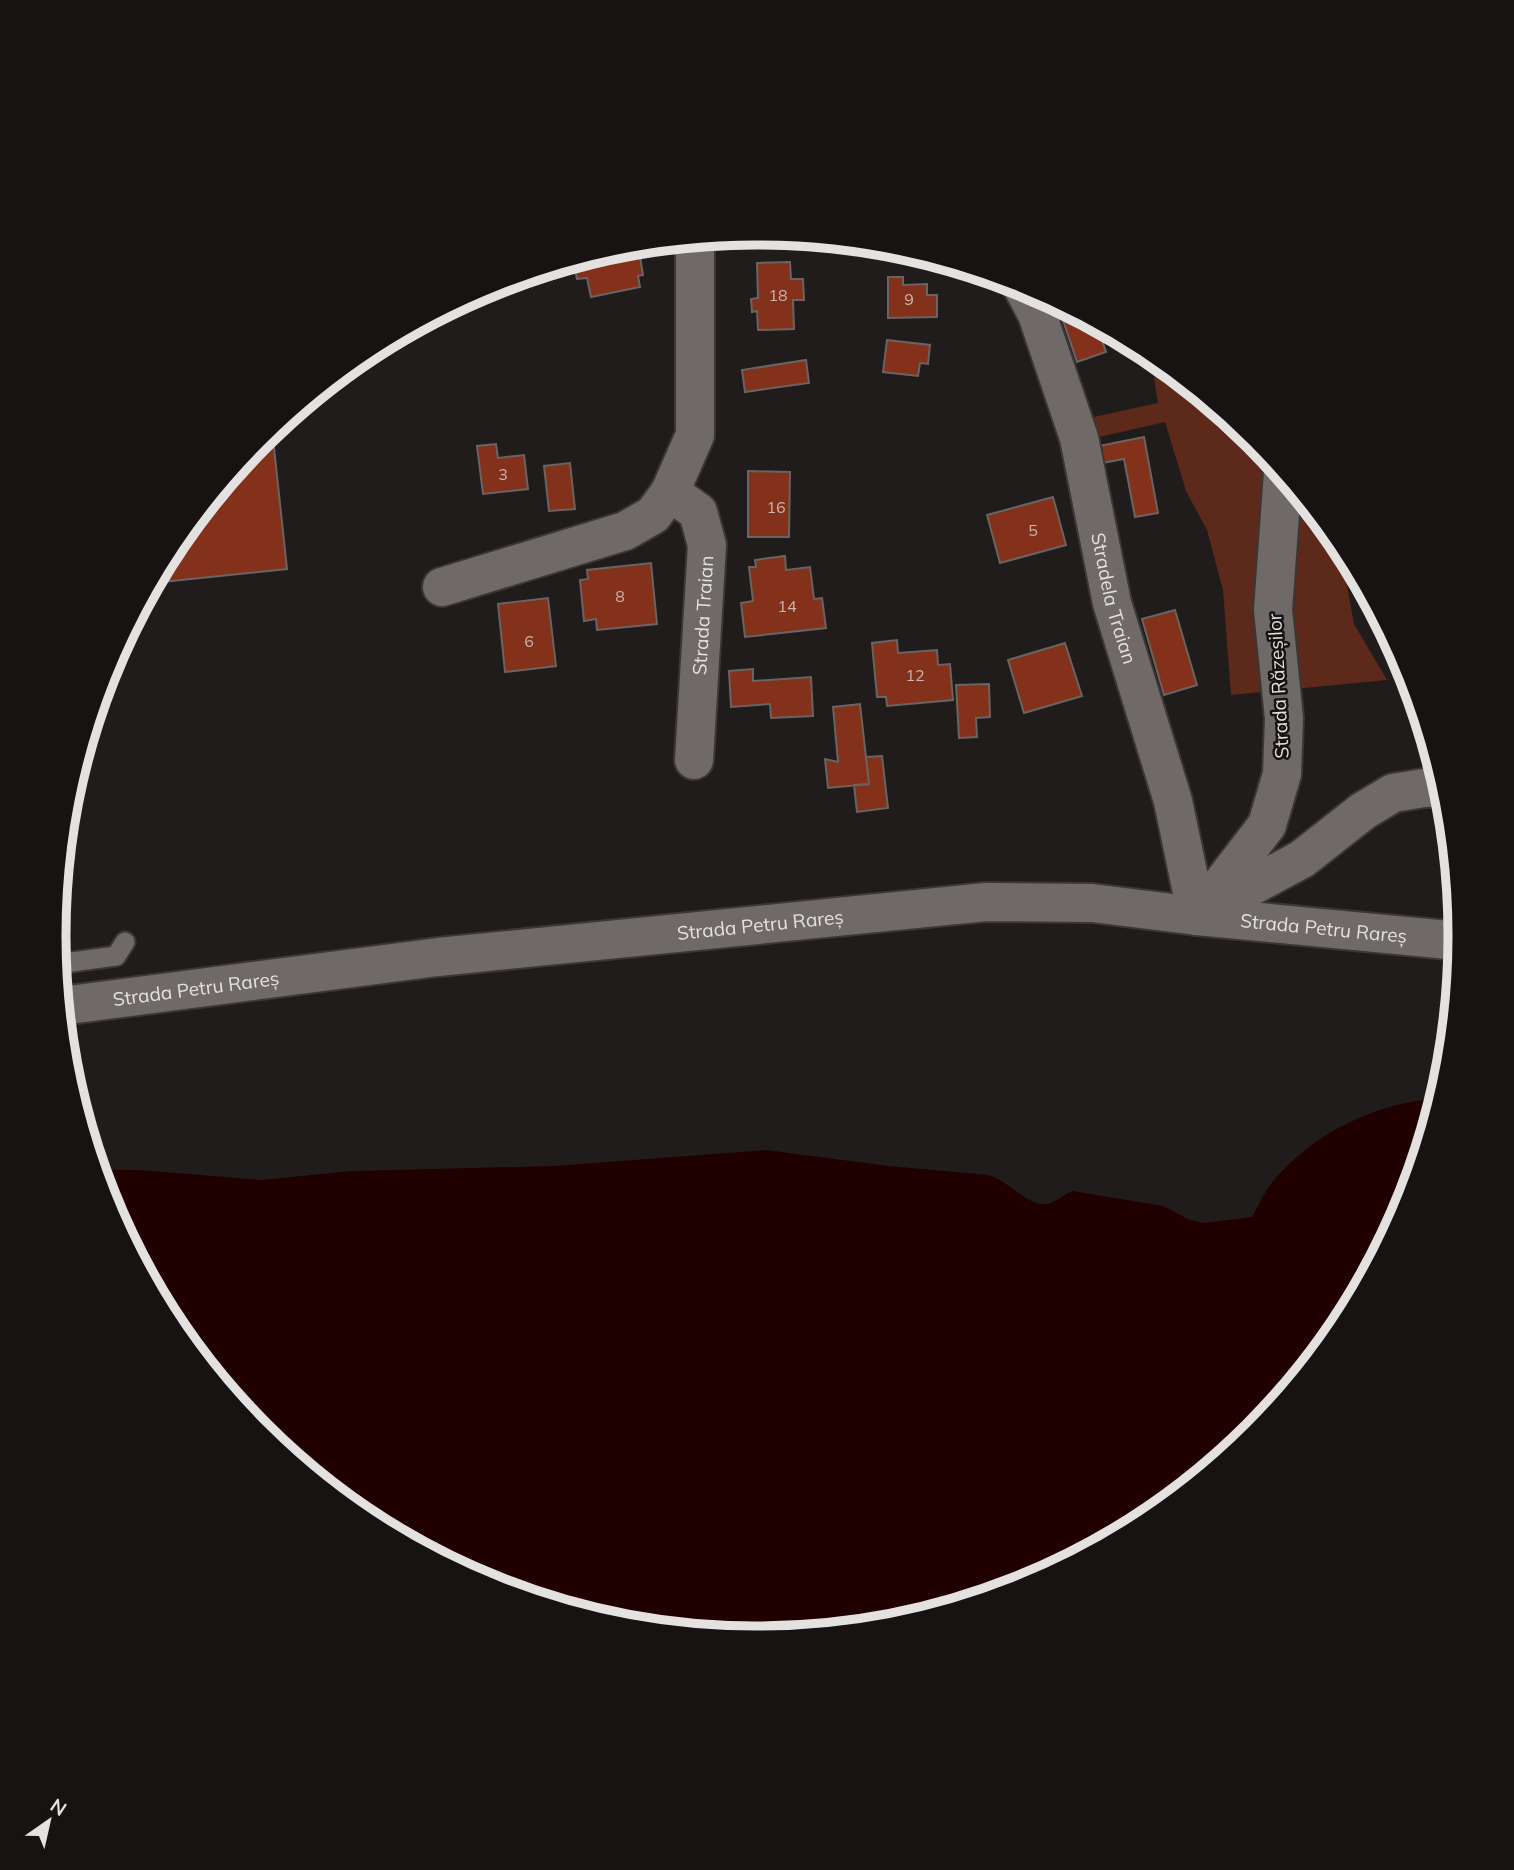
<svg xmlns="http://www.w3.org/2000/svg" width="1514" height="1870" font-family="Mulish,sans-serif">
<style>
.green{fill:#5d291b}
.water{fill:#210000}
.building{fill:#83311a;stroke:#696462;stroke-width:2}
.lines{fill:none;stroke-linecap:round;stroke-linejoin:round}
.lane-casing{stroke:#3a3736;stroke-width:23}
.street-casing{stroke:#3a3736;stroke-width:42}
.lane{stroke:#6f6a68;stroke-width:19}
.street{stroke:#6f6a68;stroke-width:38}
.labels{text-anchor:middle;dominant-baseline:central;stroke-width:5;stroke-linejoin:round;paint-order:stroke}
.number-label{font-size:16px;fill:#ccb5af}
.street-label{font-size:19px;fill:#e4e1e1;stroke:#171312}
.rim{fill:none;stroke:#e4e1e1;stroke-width:9}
</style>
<rect width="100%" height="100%" fill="#201c1b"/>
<path class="green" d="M1161,362L1254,438L1339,542L1354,624L1387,680L1231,695L1223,590L1207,530L1186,491L1165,422L1095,438L1089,418L1158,403L1154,379Z"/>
<path class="water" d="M1438,1098L1406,1204L1341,1326L1254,1432L1147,1520L1026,1584L894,1624L757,1638L619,1624L488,1584L366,1519L260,1432L172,1325L108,1204L98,1170H139L261,1180L352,1171L554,1166L766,1150L889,1166L988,1175C1008,1179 1032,1213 1053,1202C1060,1199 1065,1194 1072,1191L1163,1206L1190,1220L1203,1223L1252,1217C1259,1205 1265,1190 1274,1180C1316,1131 1375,1104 1438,1098Z"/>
<path class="building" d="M638,244L643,275L638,276L640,287L591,297L587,278L577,279L573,260L620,246Z
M790,262L791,279H803L804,300H793L794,329L758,330L757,311L752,312L751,299L758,298L757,263Z
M888,277H903V285L927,284V295H937V317L888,318Z
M1057,302L1117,335L1102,340L1106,352L1077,362Z
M887,340L930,345L928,364L920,363L918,376L883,372Z
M806,360L809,383L745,392L742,370Z
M272,429L287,569L152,583L173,544L260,438Z
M1144,437L1158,513L1135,517L1124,459L1102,463L1099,446Z
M496,444L498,458L524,455L528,489L483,494L477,446Z
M570,463L575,509L549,511L544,466Z
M748,471L790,472L789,537H748Z
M1053,497L1066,545L1000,563L987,515Z
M785,556L786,570L810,567L814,599L822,598L826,628L745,637L741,603L753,601L749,567H756L755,560Z
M651,563L657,624L597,630L596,619L584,621L580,580L588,579L587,570Z
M548,598L556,666L505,672L498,604Z
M1175,610L1197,685L1164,695L1142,619Z
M897,640L898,653L937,650L938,665L950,664L953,700L887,706L886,697H877L872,643Z
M1065,643L1082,696L1024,713L1008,660Z
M753,669V681L811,677L813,716L771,718L770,704L731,707L729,671Z
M989,684L990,717L976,718L977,737L959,738L956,685Z
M860,704L869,784L828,788L825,759L838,762L833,707Z
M882,756L888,808L857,812L854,785L869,784L866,757Z"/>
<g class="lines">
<g class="lane-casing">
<path id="lane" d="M57,964L116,956L125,942"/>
</g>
<g class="street-casing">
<g id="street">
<path id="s1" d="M1021,284L1037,314L1079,438L1112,603L1173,801L1197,916"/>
<path d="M442,587L625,531L653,515L670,492"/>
<path id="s2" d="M694,760L707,545L698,512L670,492L695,435V238"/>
<path d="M1211,908L1302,859L1363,811L1393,793L1424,788L1443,787"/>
<path d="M1197,916L1267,825L1282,774L1284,718L1273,610L1283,473"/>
<path id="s3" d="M61,1006L438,957L986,902L1092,903L1197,916L1459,941"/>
</g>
</g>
<use href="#lane" class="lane"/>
<use href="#street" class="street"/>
</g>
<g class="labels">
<g class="number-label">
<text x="778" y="295">18</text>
<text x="909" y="299">9</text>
<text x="503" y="474">3</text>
<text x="776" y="507">16</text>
<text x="1033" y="530">5</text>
<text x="620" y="596">8</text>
<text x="787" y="606">14</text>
<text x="529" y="641">6</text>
<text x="915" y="675">12</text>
</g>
<g class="street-label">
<text stroke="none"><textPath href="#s1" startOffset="329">Stradela Traian</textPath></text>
<text stroke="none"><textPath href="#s2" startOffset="145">Strada Traian</textPath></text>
<text transform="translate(1278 686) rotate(-93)">Strada Răzeșilor</text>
<text stroke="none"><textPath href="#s3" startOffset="704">Strada Petru Rareș</textPath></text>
<text stroke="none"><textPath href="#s3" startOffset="1270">Strada Petru Rareș</textPath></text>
<text stroke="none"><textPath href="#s3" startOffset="136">Strada Petru Rareș</textPath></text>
</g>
</g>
<path d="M0 0H1514V1870H0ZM756 245H758A690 690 0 0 1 1448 935V936A690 690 0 0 1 758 1626H756A690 690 0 0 1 66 936V935A690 690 0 0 1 756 245Z" fill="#171312" fill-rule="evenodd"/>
<path class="rim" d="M756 245H758A690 690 0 0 1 1448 935V936A690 690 0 0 1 758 1626H756A690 690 0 0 1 66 936V935A690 690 0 0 1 756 245Z"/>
<g transform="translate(49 1821) rotate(34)" stroke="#171312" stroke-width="5" paint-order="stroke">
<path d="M0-5L12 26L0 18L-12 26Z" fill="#e4e1e1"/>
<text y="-10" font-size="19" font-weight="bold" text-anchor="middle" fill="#e4e1e1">N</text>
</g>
</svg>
